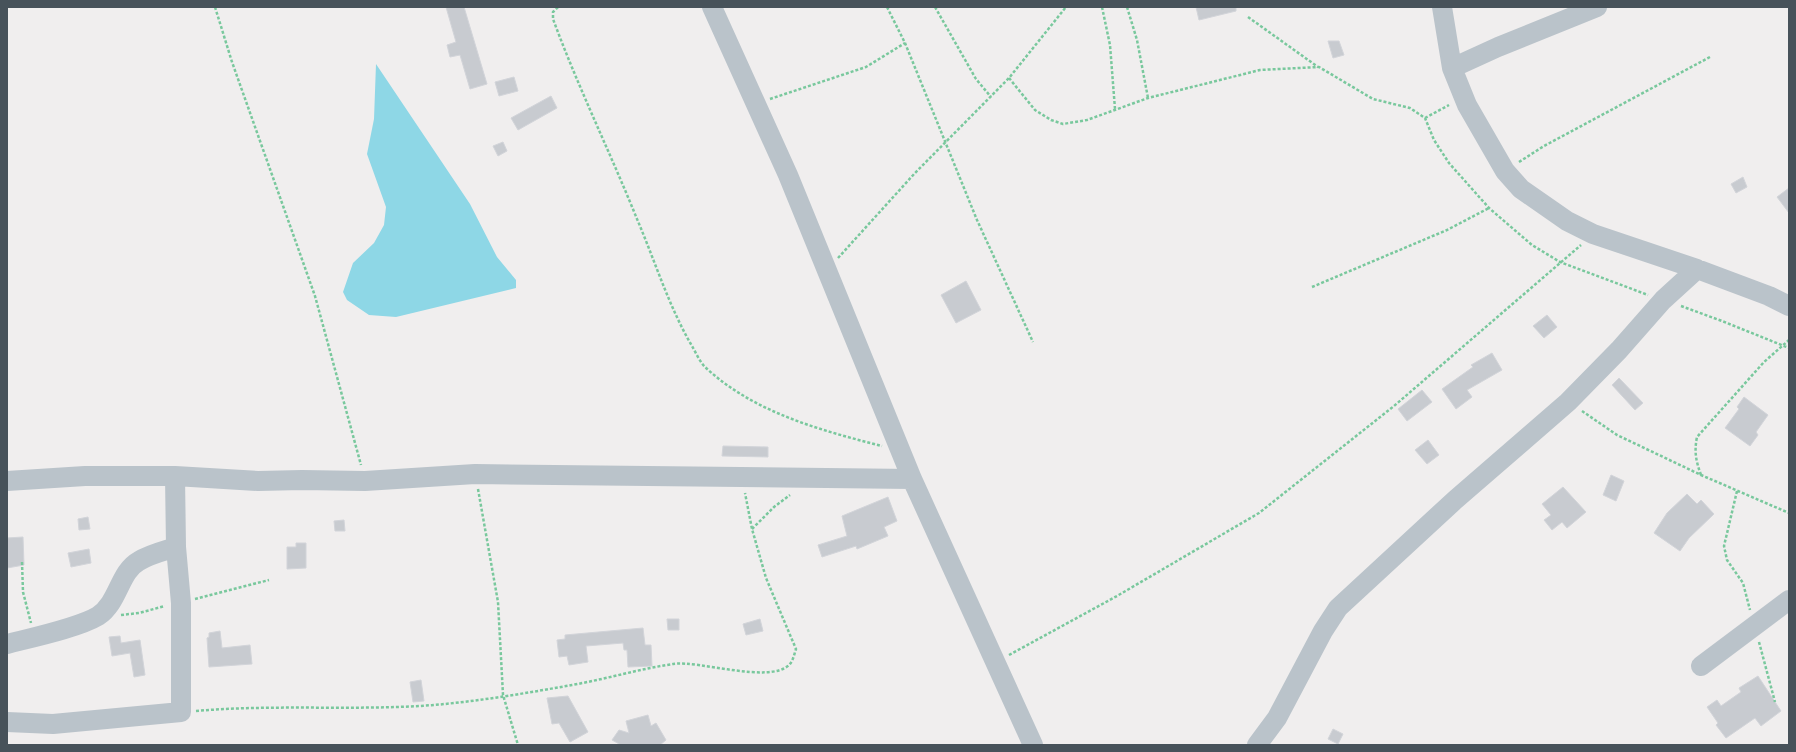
<svg xmlns="http://www.w3.org/2000/svg" width="1796" height="752" font-family="'PT Sans',sans-serif">
<style>
.water{fill:#8ed7e6}
.building{fill:#c8cbd0;stroke:#d2d4d9}
.lines{fill:none;stroke-linecap:round;stroke-linejoin:round}
.path{stroke:#79c89d;stroke-width:2.5;stroke-dasharray:3 2;stroke-linecap:butt}
.minor{stroke:#bac3ca;stroke-width:20}
</style>
<rect width="100%" height="100%" fill="#f0eeee"/>
<path class="water" d="M376,64L470,204L497,257L516,280V288L396,317L369,315L347,300L343,292L353,263L374,243L384,225L386,207L367,154L374,119Z"/>
<path class="building" d="M446,7H464L487,84L470,89L460,55L450,57L447,45L456,42Z
M1196,7H1236V11L1199,20Z
M1328,41H1339L1344,55L1333,58Z
M514,77L518,91L499,96L495,82Z
M551,96L557,108L518,130L511,118Z
M503,142L507,151L498,156L493,146Z
M1743,177L1747,187L1736,193L1731,184Z
M1789,188V213L1777,197Z
M966,281L981,310L956,323L941,295Z
M1547,315L1557,327L1544,338L1533,326Z
M1492,353L1502,370L1467,390L1472,397L1456,409L1442,389L1473,367L1471,365Z
M1619,378L1643,403L1635,410L1612,385Z
M1422,390L1432,402L1407,421L1398,409Z
M1744,397L1768,415L1756,432L1758,435L1750,446L1725,428L1739,409L1737,407Z
M1428,440L1439,455L1427,464L1415,450Z
M723,446L768,447V457L722,456Z
M1611,475L1624,481L1616,501L1603,495Z
M1563,487L1586,512L1567,528L1562,522L1552,530L1544,520L1551,515L1542,504Z
M1687,494L1697,504L1701,500L1714,514L1689,538L1680,551L1654,533L1667,513Z
M888,497L897,521L884,527L888,536L857,549L856,546L822,557L818,545L847,536L842,516Z
M88,517L90,529L79,530L78,519Z
M344,520L345,531H335L334,521Z
M23,537L24,565L7,568V538Z
M296,543H306V568L287,569V547H296Z
M89,549L91,563L71,567L68,553Z
M667,619H679V630H668Z
M760,619L763,631L746,635L743,624Z
M643,628L645,645H651L652,666L628,667L627,650H624L623,643L586,646L588,662L569,665L567,656L559,657L557,640L565,639V635Z
M220,631L222,648L250,645L252,664L209,667L207,638L209,637V633Z
M120,636L121,643L140,640L145,675L134,677L130,653L112,656L109,637Z
M1758,676L1781,711L1761,726L1755,718L1726,738L1716,725L1718,723L1707,707L1717,700L1721,706L1741,692L1739,688Z
M421,680L424,701L413,702L410,682Z
M568,696L588,732L570,742L559,723L552,724L547,698Z
M648,715L651,726L656,723L666,740L660,745H621L612,740L619,730L629,733L626,721Z
M1333,729L1343,734L1338,744L1328,739Z"/>
<g class="lines">
<path class="path" d="M215,7L232,62L315,296L361,465
M558,7L553,12V19C578,87 610,152 637,219C655,261 669,307 692,346C696,353 700,362 705,367C753,412 819,430 882,446
M887,7L905,43L977,220L1033,342
M935,7L976,79L991,97
M1102,7L1110,45L1115,109
M1127,7L1137,40L1148,98
M1248,17L1318,67
M1009,78L1035,110L1051,120L1063,124L1087,120L1148,98L1260,70L1319,67L1373,99L1410,108L1425,118L1434,140L1449,163L1489,208L1532,245L1560,262L1648,295
M770,99L866,67L905,43
M1425,118L1449,105
M1519,162L1544,146L1710,57
M838,258L915,173L1009,78L1066,7
M1312,287L1447,230L1489,208
M1681,306L1722,321L1789,348
M1582,411L1617,435L1701,475L1789,513
M1701,475C1696,461 1694,452 1697,437L1764,362L1789,340
M478,489L498,602L503,695L518,745
M1737,491L1724,546L1727,560L1743,583L1750,610
M752,529L774,507L790,495
M22,562L23,592L31,623
M195,599L269,580
M121,615L139,613L165,606
M1759,642L1775,702
M1009,655L1117,596L1259,513L1394,406L1581,245
M196,711C275,704 355,711 434,705C480,701 527,693 572,685C606,679 639,669 673,664C699,660 769,684 789,665C793,661 794,655 796,649L766,578L752,529L745,493"/>
<path class="minor" d="M712,7L788,175L912,479L1033,745
M1442,7L1452,68L1467,105L1505,171L1521,189L1567,221L1593,234L1697,269L1769,296L1789,306
M1452,68L1498,47L1597,7
M7,481L85,476H175L258,481L302,480L365,481L475,474L912,479
M7,644C30,638 78,628 98,616C119,602 119,572 139,561C150,554 164,551 176,547
M1701,666L1789,600
M7,722L53,724L181,712V603L176,547L175,476
M1257,745L1277,718L1323,631L1338,608L1455,500L1568,402L1619,350L1663,300L1697,269"/>
</g>
<rect width="1796" height="752" fill="none" stroke="#47525a" stroke-width="16"/>
</svg>
